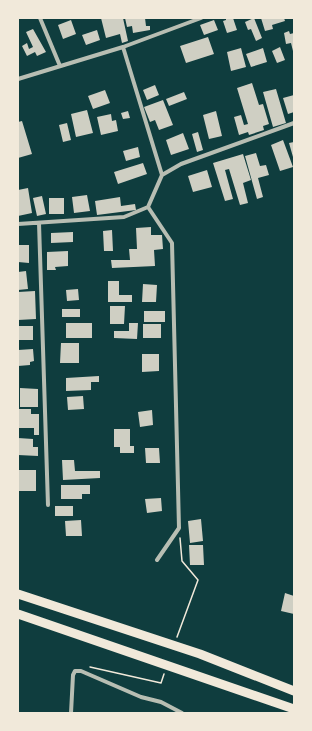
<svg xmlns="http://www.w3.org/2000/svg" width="312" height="731" font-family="'Noto Sans',sans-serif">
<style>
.building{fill:#cfcfc3}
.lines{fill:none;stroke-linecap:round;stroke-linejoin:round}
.path{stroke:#f1e9da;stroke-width:1.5}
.minor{stroke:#b8beb3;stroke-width:4}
.trunk{stroke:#f1e9da;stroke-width:9}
</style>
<rect width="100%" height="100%" fill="#0f3d3e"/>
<path class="building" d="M101,18H123L128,41L122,43L120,34L106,38Z
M125,18H145L146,26H150V30L133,33L132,26L127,27Z
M226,18H233L237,30L227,33L223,21L226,20Z
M254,18L262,38L256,41L251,29L248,30L245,22Z
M261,18H284L285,21L272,25L273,29L265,31Z
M71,20L76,34L63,39L58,25Z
M214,20L218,30L204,35L200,25Z
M33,29L46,52L37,56L35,52L27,56L22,46L27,43L29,49L33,47L26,32Z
M97,30L100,40L86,45L82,35Z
M289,31L290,34L294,33V55L291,43L286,44L284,33Z
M208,37L214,54L186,63L180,46Z
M280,47L285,60L277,63L272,51Z
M241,48L246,67L231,71L227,52Z
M263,48L267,62L251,67L246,54Z
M252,83L259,105L263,104L269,124L263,126L264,130L249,135L248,132L239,135L234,117L241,115L244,125L248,124L237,88Z
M155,85L159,95L147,100L143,90Z
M276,89L286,123L273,127L263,92Z
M105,90L110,103L93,109L88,96Z
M184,92L187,99L169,106L166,99Z
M294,95V112L288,114L283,98Z
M163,100L173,125L159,130L155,120L150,122L144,107Z
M87,110L93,133L76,137L71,114Z
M128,111L130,118L123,119L121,113Z
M216,111L222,136L209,139L203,115Z
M111,114L112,121L116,120L118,131L101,135L97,117Z
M22,121L32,154L18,158V122Z
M67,123L71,140L63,142L59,125Z
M198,132L203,150L197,152L192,134Z
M183,133L189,149L171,155L166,140Z
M283,140L293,167L280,171L271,145Z
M294,142V156L293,157L289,143Z
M138,147L140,157L126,161L123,151Z
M256,153L260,166L266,165L269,175L258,178L263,197L257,199L245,156Z
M243,154L251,180L243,183L248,203L240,205L229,169L225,170L233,199L225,201L213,163Z
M143,163L147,174L118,184L114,172Z
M207,170L212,187L193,192L188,176Z
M28,188L32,213L18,216V190Z
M87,195L90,211L74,213L72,197Z
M42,196L46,214L37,216L33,198Z
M120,197L121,206L135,204L136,210L97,215L95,201Z
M49,198H64V214H49Z
M151,227V235H162L163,249L154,250L155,266L112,268L111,260H130L129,249H137L136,228Z
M112,230L113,251H104L103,231Z
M73,232V242L51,243V233Z
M18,245H29V263L18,262Z
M68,251V266L55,267L56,270H47V252Z
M26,271L28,289L18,290V272Z
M108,281H119V295H132V302H108Z
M143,284L157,285L156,302H142Z
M78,289L79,300L67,301L66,290Z
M35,291L36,319L18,320V292Z
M110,306H125L124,324H110Z
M62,309H80V317H62Z
M144,311H165V322H144Z
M66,323H92V338H66Z
M129,323H138L137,339L114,338V331H129Z
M143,324H161V338H143Z
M18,326H33V340H18Z
M61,343H79V363H60Z
M33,349L34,361L30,362V365L18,366V350Z
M142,354H159V371L142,372Z
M99,376V382H91V390L66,391V378Z
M20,388L38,389V407H20Z
M83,396L84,409L68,410L67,397Z
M18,409H31V414H39V435H34V428H18Z
M152,410L153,425L140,427L138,412Z
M114,429H130V446H134V453H120V447H114Z
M18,438L33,439V447H38V456L18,455Z
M145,448H159L160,463H146Z
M62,460H74L75,471H100V478L63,480Z
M18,470H36V491H18Z
M61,485H90V494H82V499H61Z
M161,498L162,511L147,513L145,499Z
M55,506H73V516H55Z
M201,519L203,541L190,543L188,521Z
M81,520L82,536H66L65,521Z
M189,545H203L204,565H190Z
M285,593L294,596V614L281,611Z"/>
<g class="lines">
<path class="path" d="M177,637L198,580L182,561L180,538
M90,667L161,683L164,674"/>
<path class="minor" d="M40,18L60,66
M123,47L162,175
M18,79L123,47L201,18
M148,207L172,243L179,528L157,560
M39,223L48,505
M18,224L124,217L148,207L162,175L181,164L294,123
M71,713L73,675L75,671H81L141,697L161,702L182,713"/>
<path class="trunk" d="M18,594L200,654L294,691
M18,614L294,709"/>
</g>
<rect width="312" height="731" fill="none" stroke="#f1e9da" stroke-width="38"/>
</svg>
